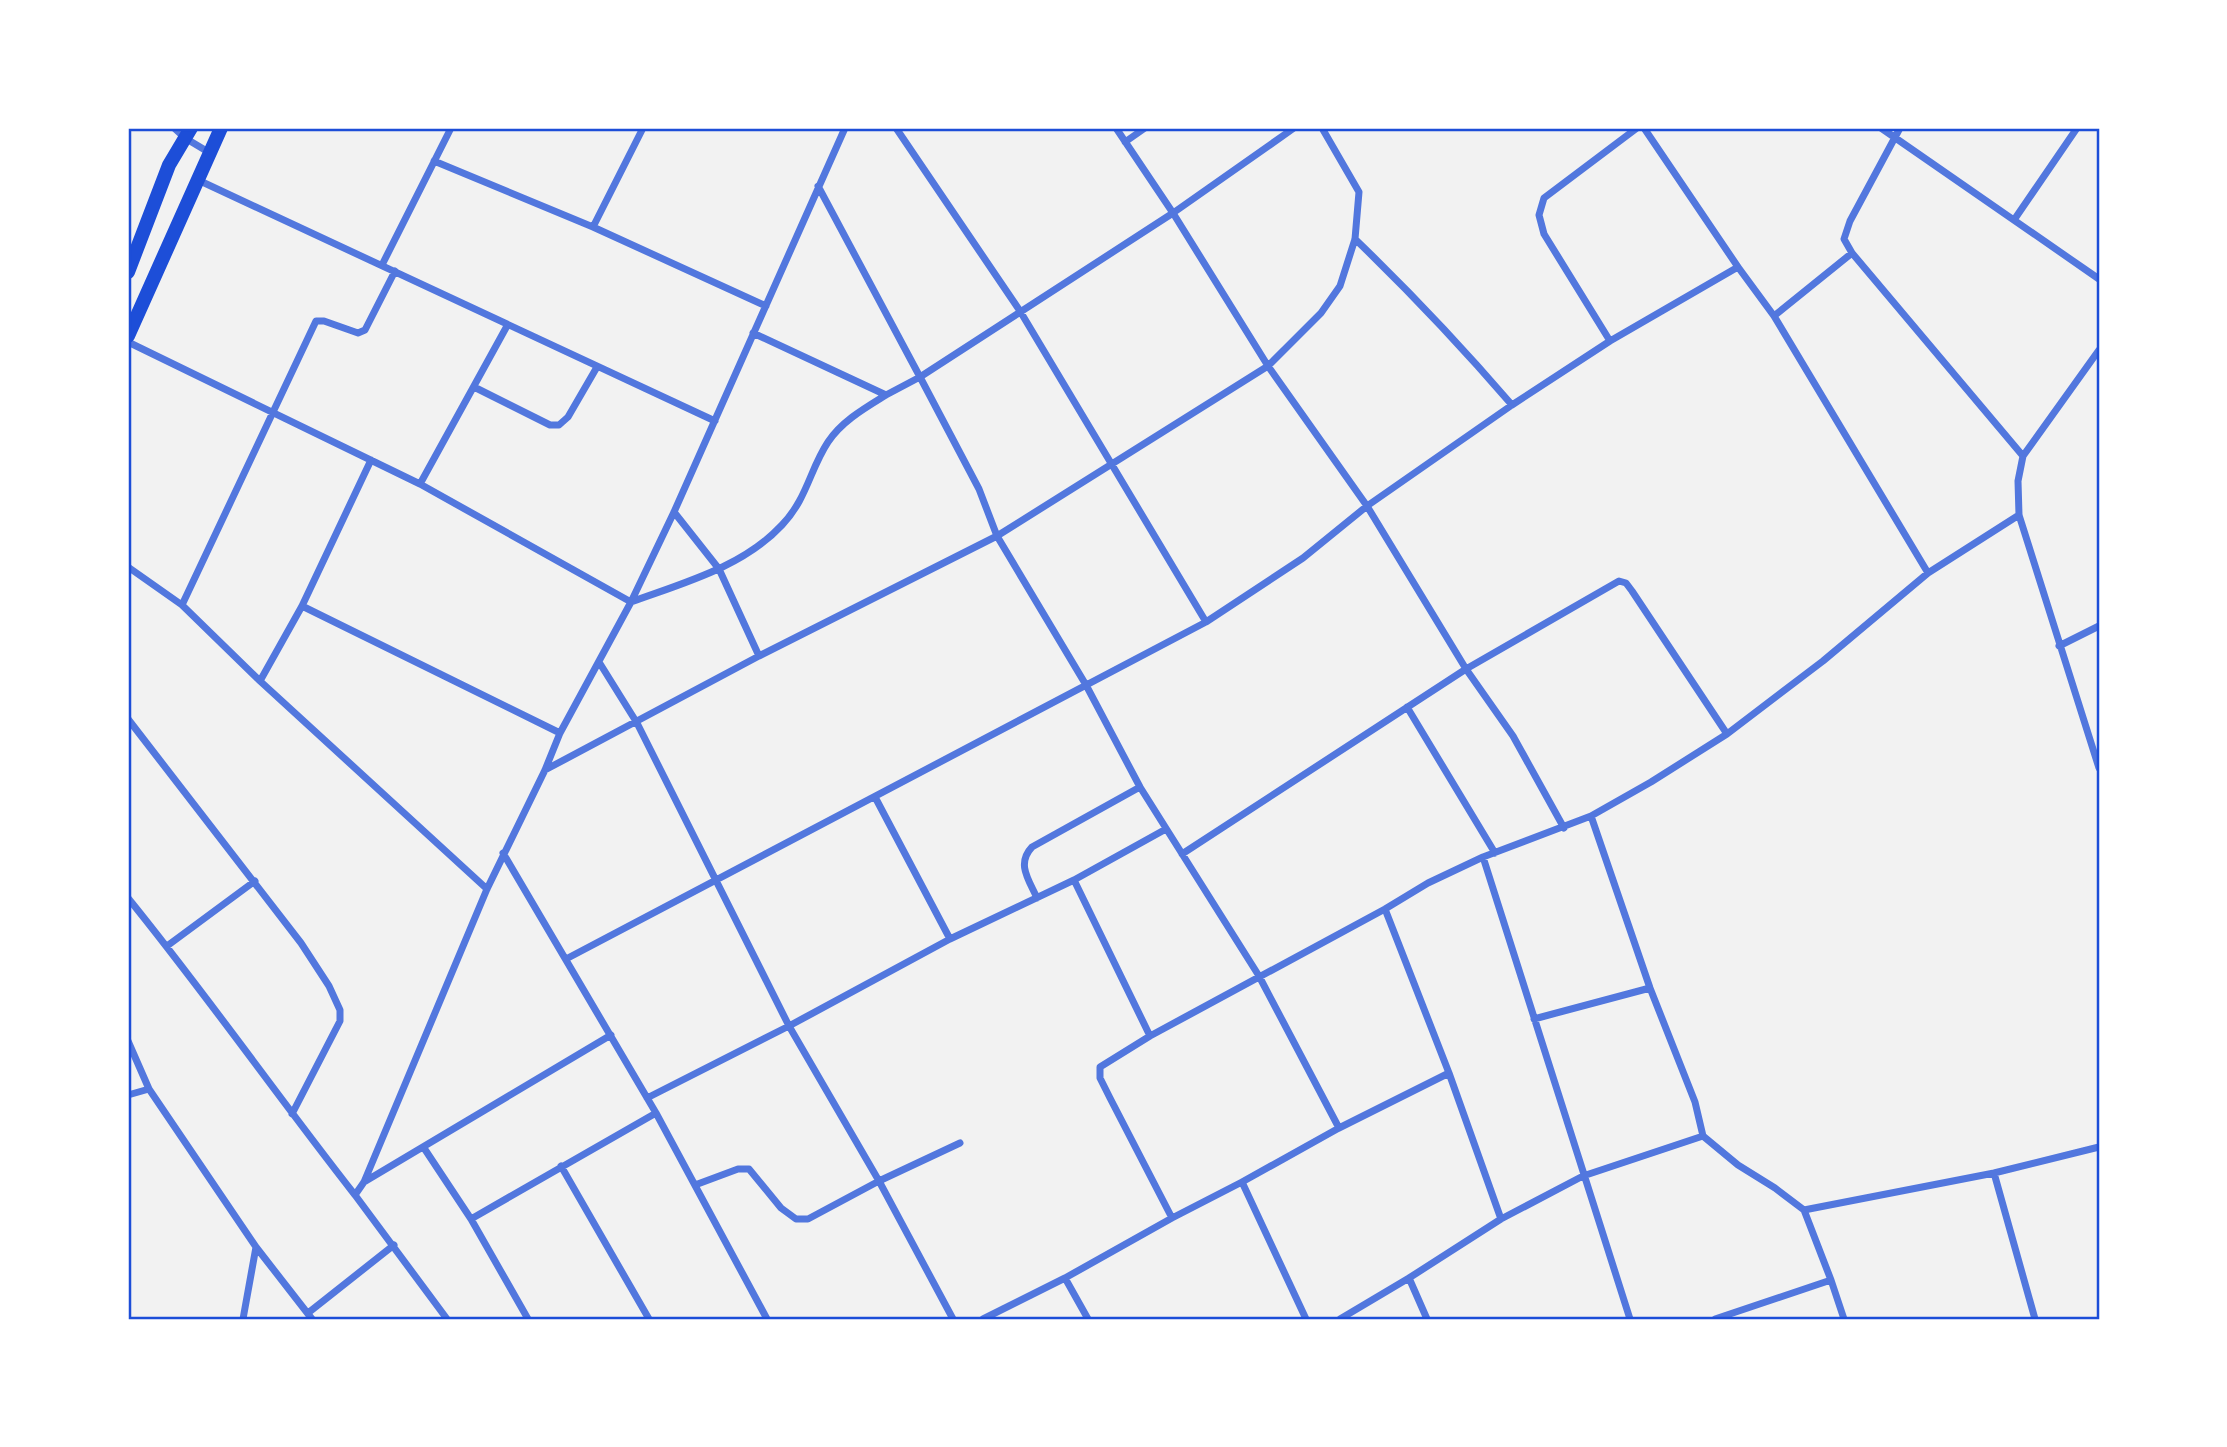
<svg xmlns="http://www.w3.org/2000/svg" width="2227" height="1447" font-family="Karla,sans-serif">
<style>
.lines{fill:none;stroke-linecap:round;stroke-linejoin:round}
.minor{stroke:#5277de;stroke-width:7}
.secondary{stroke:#1d4ed8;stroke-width:14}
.neatline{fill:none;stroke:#1d4ed8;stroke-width:2.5}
</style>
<rect width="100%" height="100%" fill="#f2f2f2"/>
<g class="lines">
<path class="minor" d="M174,128L185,138L210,153
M896,128L1020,311L1206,622
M1116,128L1173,213L1268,366L1367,506L1466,669L1513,736L1564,828
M1644,128L1738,267
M1881,128L2099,279
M1900,128L1850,221L1844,239L1852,253L2023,456
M1125,142L1145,128
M434,161L593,227L766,306
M198,180L715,421
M818,186L920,377L1173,213L1294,128
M2014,220L2077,128
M593,227L643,128
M1355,239C1410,292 1462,347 1512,405
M1852,253L1774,316L1928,573L2019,515
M382,265L451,128
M753,333L886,395L920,377L979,489L997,536L1086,685L1140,787L1259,976L1339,1128L1449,1073L1385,909
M1610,341L1544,234L1539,215L1544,198L1637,128
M128,342L420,484L631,602C683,583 743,567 782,525C807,499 810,469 828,442C842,421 865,408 886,395
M2099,350L2023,456L2018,481L2019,515L2099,768
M474,387L550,425H559L568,417L597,367
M420,484L507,326
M674,512L719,569L759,656
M128,567L182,605L260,681L487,889
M182,605L316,321H324L358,333L365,330L395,271
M302,606L560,733
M2059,646L2099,626
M599,662L637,723L789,1026L879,1181L953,1319
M260,681L302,606L371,460
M1407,707L1495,853
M128,719L301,943L329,986L340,1010V1021L292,1114
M545,770L759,656L997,536L1268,366L1321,313L1340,286L1355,239L1359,192L1322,128
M875,797L950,939
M1591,816L1650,988L1695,1102L1703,1136L1738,1165L1775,1188L1804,1210L1831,1280L1844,1319
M503,853L656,1113L767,1319
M1182,854L1466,669L1619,581L1626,583L1632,591L1727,734
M1483,857L1630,1319
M128,898C206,994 278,1097 355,1195L364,1182L487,889L545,770L560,733L631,602L674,512L845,128
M1037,898C1029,880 1016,864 1032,847L1140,787
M167,946L255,881
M566,959L1206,622L1303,558L1367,506L1512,405L1610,341L1738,267L1774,316
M1534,1019L1650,988
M1150,1036L1074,880L1166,829
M128,1041L149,1089L256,1247L243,1319
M1449,1073L1501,1219L1583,1176L1703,1136
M128,1095L149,1089
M647,1098L789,1026L950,939L1074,880
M424,1148L471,1219L656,1113
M561,1166L649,1319
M1994,1173L2035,1319
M364,1182L611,1035
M1242,1182L1172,1218L1110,1098L1100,1078V1067L1150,1036L1385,909L1428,883L1483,857L1591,816L1651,782L1727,734L1823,661L1928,573
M695,1185L738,1169H749L781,1208L796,1219H808L879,1181L960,1143
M355,1195L447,1319
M1804,1210L1994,1173L2099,1147
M471,1219L528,1319
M256,1247L312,1319
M1065,1278L1088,1319
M308,1313L394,1245
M983,1319L1065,1278L1172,1218
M1306,1319L1242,1182L1339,1128
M1340,1319L1409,1278
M1427,1319L1409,1278L1501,1219
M1715,1319L1831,1280"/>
<path class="secondary" d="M128,272L169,165L191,128
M128,336L221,128"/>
</g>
<rect width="2227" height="1447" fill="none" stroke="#ffffff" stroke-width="259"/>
<rect x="130" y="130" width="1968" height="1188" class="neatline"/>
</svg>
